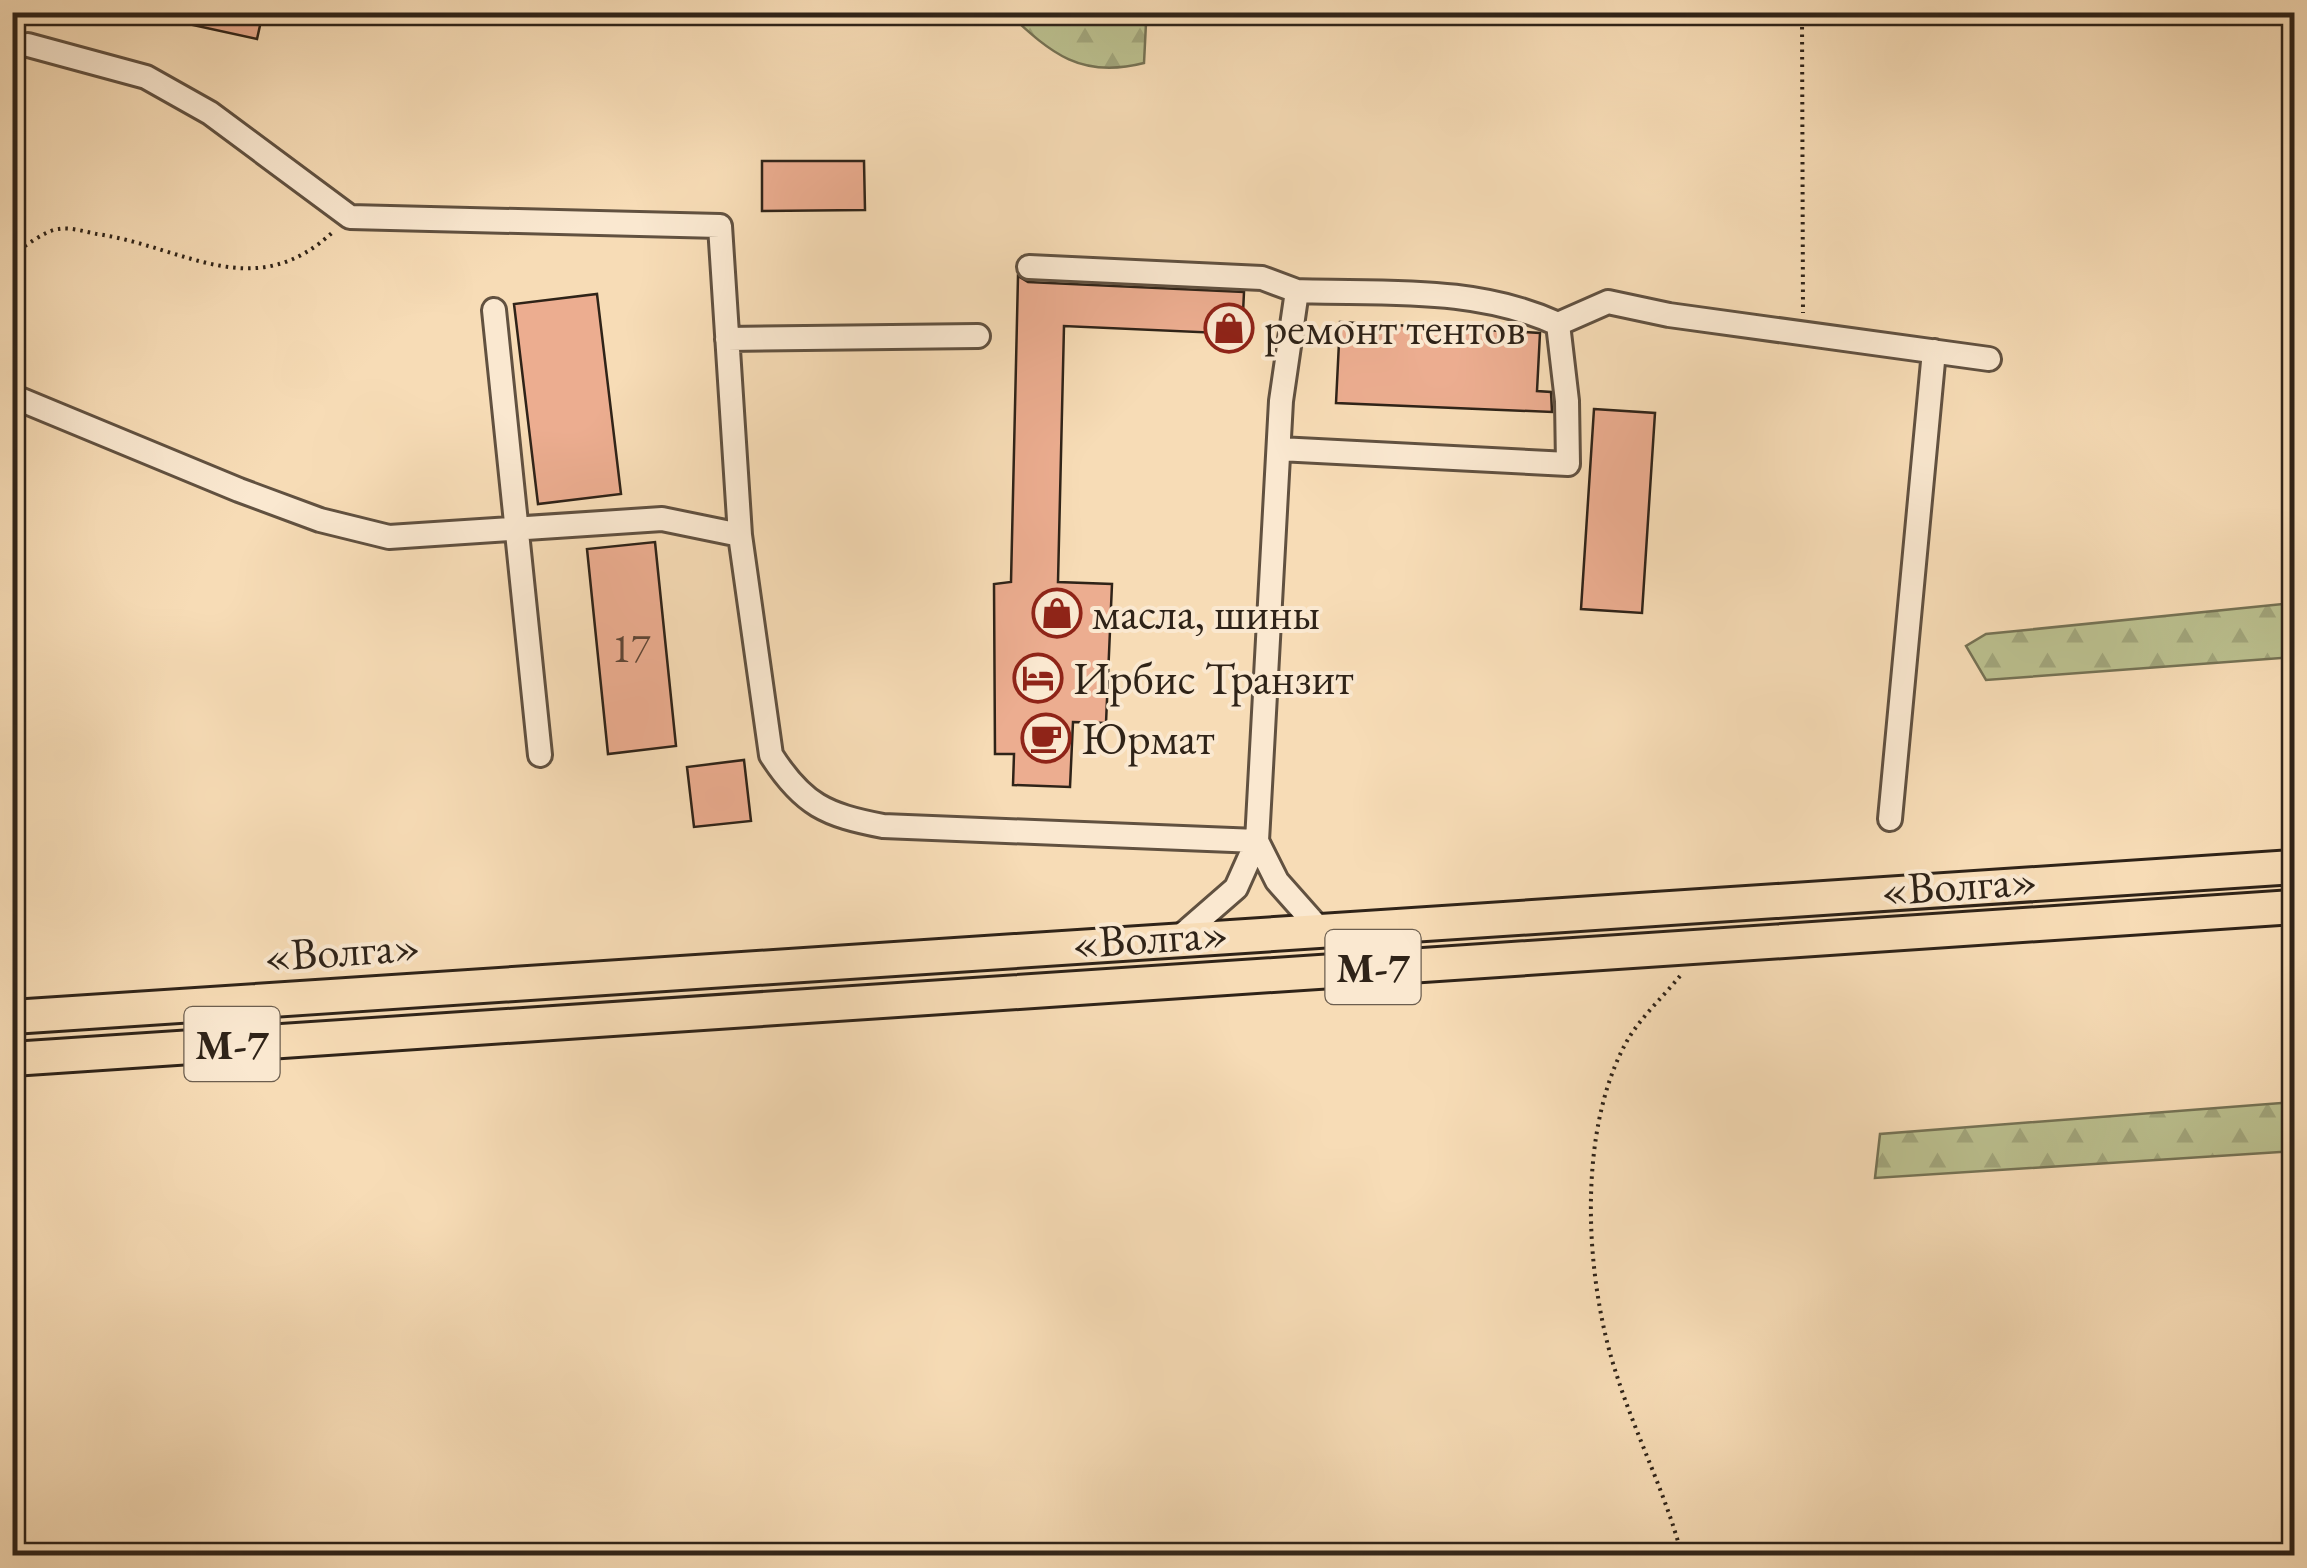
<svg xmlns="http://www.w3.org/2000/svg" width="2307" height="1568" font-family="'EB Garamond',serif">
<style>
.forest{fill:url(#forest-firs);stroke:#757254;stroke-width:2.5}
.building{fill:#ecad90;stroke:#2f2318;stroke-width:2.5}
.lines{fill:none;stroke-linecap:round;stroke-linejoin:round}
.minor-casing{stroke:#615140;stroke-width:28}
.highway-casing{stroke:#2f2318;stroke-width:38}
.path{stroke:#2f2318;stroke-width:4;stroke-dasharray:2.5 5;stroke-linecap:butt}
.minor{stroke:#fae8d0;stroke-width:22}
.highway{stroke:#f7dcb6;stroke-width:32}
.labels{text-anchor:middle;dominant-baseline:central;stroke-width:8;stroke-linejoin:round;paint-order:stroke}
.number-label{font-size:40px;fill:#5e4636}
.shield{fill:#fae8d0;stroke:#6c5e4f;stroke-width:2.5}
.shield-label{font-size:42px;font-weight:bold;fill:#2f2318}
.poi-label{font-size:45px;fill:#2f2318;stroke:#fae8d0;text-anchor:start}
.street-label{font-size:45px;fill:#2f2318;stroke:#fae8d0}
</style>
<defs>
<pattern id="forest-firs" width="22" height="20" patternUnits="userSpaceOnUse" patternTransform="scale(2.5)"><rect width="22" height="20" fill="#bbc08f"/><path d="M5 1l3.5 6h-7zM16 11l3.5 6h-7z" fill="#a1a57b"/></pattern>
</defs>
<rect width="100%" height="100%" fill="#f7dcb6"/>
<filter id="stains"><feTurbulence type="fractalNoise" baseFrequency=".002" numOctaves="4"/><feColorMatrix values="0 0 0 0 .2 0 0 0 0 .09 0 0 0 0 .02 0 0 0 .5 -.17"/></filter>
<radialGradient id="worn" r=".72"><stop offset=".6" stop-color="#630" stop-opacity="0"/><stop offset="1" stop-color="#630" stop-opacity=".3"/></radialGradient>
<path class="forest" d="M1008,13H1132L1146,23L1144,63C1081,79 1052,54 1008,13Z
M2294,603V657L1986,680L1966,646L1986,634Z
M2294,1102V1151L1875,1178L1880,1134Z"/>
<path class="building" d="M171,12H263L257,39L170,20Z
M762,161H864L865,210L762,211Z
M1018,276L1028,282L1244,292L1242,334L1064,326L1058,582L1112,584L1106,723L1073,722L1070,787L1013,785L1014,754H995L994,584L1011,582Z
M597,294L621,494L538,504L514,304Z
M1340,322L1540,333L1537,391L1551,392L1552,412L1336,403Z
M1594,409L1655,413L1642,613L1581,609Z
M655,542L676,746L608,754L587,549Z
M744,760L751,821L694,827L687,767Z"/>
<g class="lines">
<g class="minor-casing">
<path id="minor" d="M28,45L146,77L210,113L350,217L720,226L740,535L771,755C803,805 826,815 883,826L1257,841
M1029,267L1262,278L1297,291
M494,310L540,755
M1558,324L1608,302L1669,315L1989,359
M727,339L978,336
M12,396L239,490L320,520L389,537L662,519L740,535
M1890,819L1934,351
M1257,841L1277,881L1324,934
M1174,942L1236,888L1257,841L1281,401L1297,291C1386,294 1476,286 1558,324L1567,401L1568,464L1279,449"/>
</g>
<g class="highway-casing">
<path id="highway" d="M12,1017L2294,867
M12,1059L2294,907"/>
</g>
<path class="path" d="M1802,12L1803,313
M12,254C25,247 45,230 59,229C71,227 86,232 97,234C186,247 254,306 334,231
M1680,976C1663,997 1640,1018 1627,1041C1576,1132 1585,1281 1617,1376C1636,1436 1666,1494 1682,1556"/>
<use href="#minor" class="minor"/>
<use href="#highway" class="highway"/>
</g>
<defs>
<g id="shop-ring" transform="scale(2.5)"><circle r="9.5" fill="#fae8d0" stroke="#8f2418" stroke-width="1.5"/><path d="M-5-2.5h2.3a2.7 3.5 0 0 1 5.4 0H5L5.5 6h-11ZM-1.5-2.5h3a1.5 2.3 0 0 0-3 0Z" fill="#8f2418"/></g>
<g id="hotel-ring" transform="scale(2.5)"><circle r="9.5" fill="#fae8d0" stroke="#8f2418" stroke-width="1.5"/><path d="M-6-4.5h1.5V1H6V5H4.5V3h-9V5H-6ZM-4 0a1.8 1.8 0 1 1 3.6 0ZM.5 0V-2.5h3Q6-2.5 6 0Z" fill="#8f2418"/></g>
<g id="cafe-ring" transform="scale(2.5)"><circle r="9.5" fill="#fae8d0" stroke="#8f2418" stroke-width="1.5"/><path d="M-5.5-4.5H6V0H3Q3 3.5 0 3.5H-2.5Q-5.5 3.5-5.5 0ZM3-3.2v2h1.7v-2ZM-6 4.5H4V6H-6Z" fill="#8f2418"/></g>
</defs>
<g fill-rule="evenodd">
<use href="#shop-ring" x="1229" y="328"/>
<use href="#shop-ring" x="1057" y="613"/>
<use href="#hotel-ring" x="1038" y="678"/>
<use href="#cafe-ring" x="1046" y="738"/>
</g>
<g class="labels">
<g class="number-label">
<text x="631" y="648">17</text>
</g>
<g class="shield">
<rect x="1325.5" y="930" width="95" height="74" rx="8"/>
<rect x="184.5" y="1007" width="95" height="74" rx="8"/>
</g>
<g class="shield-label">
<text x="1373" y="967">М-7</text>
<text x="232" y="1044">М-7</text>
</g>
<g class="poi-label">
<text x="1264" y="328">ремонт тентов</text>
<text x="1092" y="613">масла, шины</text>
<text x="1073" y="678">Ирбис Транзит</text>
<text x="1081" y="738">Юрмат</text>
</g>
<g class="street-label">
<text transform="translate(1959 884) rotate(-4)">«Волга»</text>
<text transform="translate(1150 937) rotate(-4)">«Волга»</text>
<text transform="translate(342 950) rotate(-4)">«Волга»</text>
</g>
</g>
<rect width="2307" height="1568" fill="none" stroke="#f7dcb6" stroke-width="50"/>
<rect x="15" y="15" width="2277" height="1538" fill="none" stroke="#2f2318" stroke-width="5"/>
<rect x="25" y="25" width="2257" height="1518" fill="none" stroke="#2f2318" stroke-width="2.5"/>
<rect width="100%" height="100%" filter="url(#stains)"/>
<rect width="100%" height="100%" fill="url(#worn)"/>
</svg>
